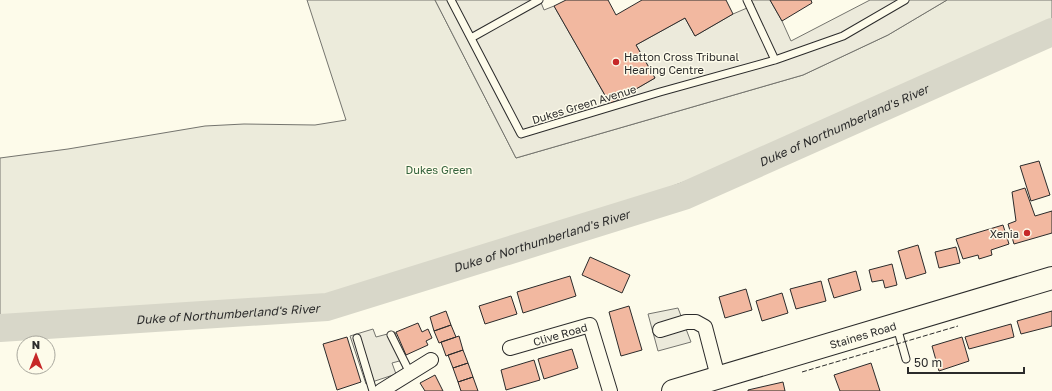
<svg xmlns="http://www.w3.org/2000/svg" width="1052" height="391" font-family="'Golos Text',sans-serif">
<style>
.green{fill:#ecebdb;stroke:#74746e}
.parking{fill:#eceadb;stroke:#74746e}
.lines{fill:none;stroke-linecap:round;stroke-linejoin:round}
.river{stroke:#d8d7c9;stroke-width:28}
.building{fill:#f2b8a0;stroke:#2b2b2b}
.lane-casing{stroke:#2b2b2b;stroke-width:9}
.street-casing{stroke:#2b2b2b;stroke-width:16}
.primary-casing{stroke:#2b2b2b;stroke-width:24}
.lane{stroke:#fdfbea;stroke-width:7}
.street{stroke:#fdfbea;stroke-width:14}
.primary{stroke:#fdfbea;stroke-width:22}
.fence{stroke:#2b2b2b;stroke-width:1;stroke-dasharray:5 2;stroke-linecap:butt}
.poi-dot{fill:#c62828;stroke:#fdfbea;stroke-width:1.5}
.labels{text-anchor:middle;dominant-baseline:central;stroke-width:3;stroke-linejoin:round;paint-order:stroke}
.poi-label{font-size:11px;fill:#2b2b2b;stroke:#fdfbea;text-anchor:start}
.street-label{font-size:11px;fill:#2b2b2b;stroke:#fdfbea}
.park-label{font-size:11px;fill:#34623c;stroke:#fdfbea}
.water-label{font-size:12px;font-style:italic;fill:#2b2b2b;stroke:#fdfbea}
</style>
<rect width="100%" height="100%" fill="#fdfbea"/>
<path class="green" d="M307,0H435L516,158L803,75L888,35L947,0H1052V21L772,149L614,208L322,299L131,313L0,318V158L68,149L205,126L244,124L315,125L346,120Z"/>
<path class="parking" d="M435,0H540L544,10L554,6L610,104L655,78L636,45L685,18L695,36L733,14L754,5L751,0H770L782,21L791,41L870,0H947L888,35L803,75L516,158Z
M678,308L691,342L658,351L648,314Z
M373,329L376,337L395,332L403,360L392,363L396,374L366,384L350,336Z"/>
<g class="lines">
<path class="river" id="s1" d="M0,328L327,307L684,196L1052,32"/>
</g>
<path class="building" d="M566,0H608L616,15L642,0H726L733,14L695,36L685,18L636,45L655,78L610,104L554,6Z
M770,0H811L812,3L782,21Z
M1039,161L1050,195L1031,201L1020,166Z
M1025,188L1035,216L1052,211V233L1014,244L1008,224L1016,221L1012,192Z
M1003,225L1009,244L991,250L992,255L979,259L978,255L963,259L956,239Z
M918,245L926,273L906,279L898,251Z
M956,247L960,263L939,268L935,252Z
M590,257L630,275L622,293L582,275Z
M892,264L897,285L885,288L883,280L872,282L869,270Z
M856,271L861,290L834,298L828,279Z
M570,276L576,296L523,313L517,292Z
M821,281L826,301L796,309L790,289Z
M746,289L752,310L725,318L719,297Z
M782,293L788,313L762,321L756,301Z
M511,296L517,314L485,324L479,306Z
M629,306L642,350L621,356L609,312Z
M446,311L451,325L434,331L430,317Z
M1052,311V326L1021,334L1017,321Z
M418,323L422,332L428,329L432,338L426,341L428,345L406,355L396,332Z
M1011,324L1014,337L969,349L965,337Z
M451,325L456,337L439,343L434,331Z
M459,336L463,350L446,356L441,342Z
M347,337L361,382L337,390L323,344Z
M962,337L969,361L939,371L932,346Z
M572,349L578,368L544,379L538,359Z
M463,350L468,363L453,368L448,355Z
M534,360L540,380L506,390L501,370Z
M468,363L473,377L458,382L453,368Z
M871,363L880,391H840L834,375Z
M435,375L443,391H425L420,383Z
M473,377L478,391H461L458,382Z
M783,382L785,391H748V390Z"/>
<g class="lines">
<g class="lane-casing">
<path id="lane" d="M451,0L521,134L660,92L775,60L843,36L905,0
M747,0L775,60
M471,38L539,0
M897,327L906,359
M391,335L410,373
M357,338L373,391"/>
</g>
<g class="street-casing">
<g id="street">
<path d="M660,330L686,322H696L705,327L718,377"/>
<path id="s2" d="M510,348L590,325L610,391"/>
<path d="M381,391L431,360"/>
</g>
</g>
<g class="primary-casing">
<g id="primary">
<path id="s3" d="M673,391L1052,278"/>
</g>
</g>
<use href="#lane" class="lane"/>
<use href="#street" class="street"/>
<use href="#primary" class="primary"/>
<path class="fence" d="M802,372L958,326"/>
</g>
<g class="poi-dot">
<circle cx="616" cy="62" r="4"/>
<circle cx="1027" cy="233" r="4"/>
</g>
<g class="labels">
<g class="poi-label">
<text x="624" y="56">Hatton Cross Tribunal<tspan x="624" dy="13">Hearing Centre</tspan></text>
<text x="1019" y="233" text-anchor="end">Xenia</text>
</g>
<g class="street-label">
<text transform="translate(584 104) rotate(-17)">Dukes Green Avenue</text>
<text stroke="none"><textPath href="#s2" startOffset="52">Clive Road</textPath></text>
<text stroke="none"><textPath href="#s3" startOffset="198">Staines Road</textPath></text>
</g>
<g class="park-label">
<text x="439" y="169">Dukes Green</text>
</g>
<g class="water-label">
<text stroke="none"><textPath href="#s1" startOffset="876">Duke of Northumberland's River</textPath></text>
<text stroke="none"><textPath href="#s1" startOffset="552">Duke of Northumberland's River</textPath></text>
<text stroke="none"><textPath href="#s1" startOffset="228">Duke of Northumberland's River</textPath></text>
</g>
</g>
<g transform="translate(36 355)"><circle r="19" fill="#fdfbea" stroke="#a9a89e"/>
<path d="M0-3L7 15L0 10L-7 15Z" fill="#c62828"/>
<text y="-6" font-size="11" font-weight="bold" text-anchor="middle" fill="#2b2b2b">N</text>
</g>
<path d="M908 367v6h116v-6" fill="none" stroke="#2b2b2b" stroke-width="2"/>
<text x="914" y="367" font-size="12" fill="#2b2b2b" stroke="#fdfbea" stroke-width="3" paint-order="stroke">50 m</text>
</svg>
